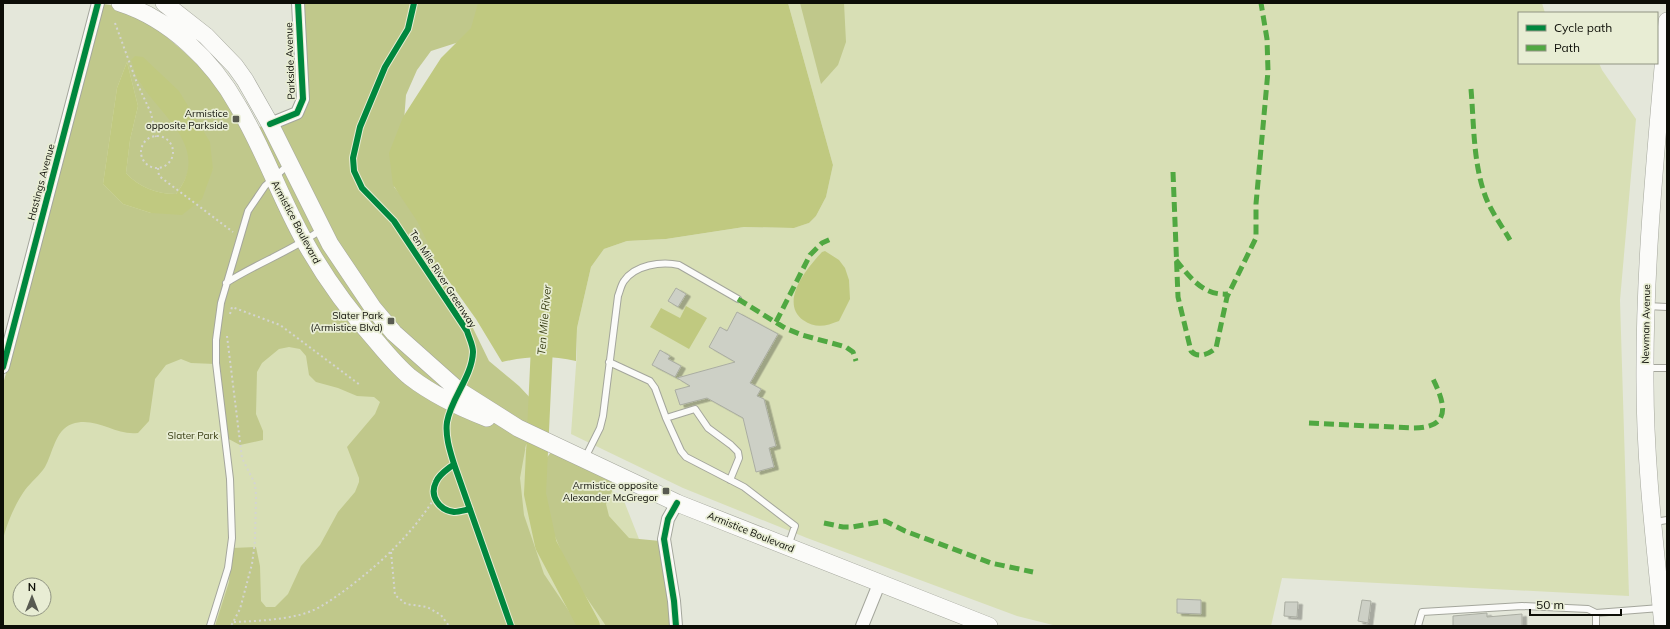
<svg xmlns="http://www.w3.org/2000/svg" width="1670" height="629" font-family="Mulish,sans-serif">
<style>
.green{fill:#d8dfb5;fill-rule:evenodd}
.forest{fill:#c0c88b;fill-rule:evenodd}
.water{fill:#c0c980}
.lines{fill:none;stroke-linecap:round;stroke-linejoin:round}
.river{stroke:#c0c980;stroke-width:22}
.building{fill:#cdd0c6;stroke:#aaada2;filter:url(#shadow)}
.service-casing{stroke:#a4a69c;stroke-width:8}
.minor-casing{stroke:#a4a69c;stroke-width:14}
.secondary-casing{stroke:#a4a69c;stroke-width:18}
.path{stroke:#d4d5d1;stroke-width:2;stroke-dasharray:2 3;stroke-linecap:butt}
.service{stroke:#fbfbf9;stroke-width:6}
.minor{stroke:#fbfbf9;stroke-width:12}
.secondary{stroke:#fbfbf9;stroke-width:17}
.quiet{stroke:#50a841;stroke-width:5;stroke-dasharray:10 5;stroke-linecap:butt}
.cycleway-casing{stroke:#e8edd4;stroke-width:8}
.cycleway{stroke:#00873e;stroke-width:6}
.poi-dot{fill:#585a51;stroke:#e8edd4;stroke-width:1.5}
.labels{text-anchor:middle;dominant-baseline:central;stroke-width:3.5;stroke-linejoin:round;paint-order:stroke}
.street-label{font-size:10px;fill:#0d0e07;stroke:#e8edd4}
.poi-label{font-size:10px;fill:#0d0e07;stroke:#e8edd4;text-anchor:end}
.park-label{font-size:10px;fill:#34390f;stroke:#e8edd4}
.water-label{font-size:11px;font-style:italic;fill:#373c12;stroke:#e8edd4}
</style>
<defs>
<filter id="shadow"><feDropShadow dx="4.5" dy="2.5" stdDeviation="0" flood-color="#0004"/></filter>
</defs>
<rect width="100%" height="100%" fill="#e4e7da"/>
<path class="green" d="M788,3H1542L1545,13H1519V63H1599L1602,70L1636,119L1620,300L1629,596L1282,578L1271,626H1057L1017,616L807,538L683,488L571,434L577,352V328L591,267L604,249L627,241L666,239L744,227L794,228L809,223L816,216L826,197L833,165Z
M105,17L426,400L622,496L654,577L657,626H3V397ZM20,585H44V609H20Z"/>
<path class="forest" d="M299,3H507L481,35L431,51L417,70L406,95L404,121L392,149L394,187L425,224L439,266L470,322L489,361L519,386L535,403L539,423L534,435L526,445L520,478L524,515L544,574L579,626H215L229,582L232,548L256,547L260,566L261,601L266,607H275L288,594L301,566L320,545L338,512L355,492L359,482V478L347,447L375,414L380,402L374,397L357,396L338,388L316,382L309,375L306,356L300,349L289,347L279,349L262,363L257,372L256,414L263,431V440L240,445L223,436L215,364L191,363L181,359L166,365L155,379L149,421L138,433C115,436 96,416 72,424C55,430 53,453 45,467C40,475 31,482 25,490C16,502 5,527 3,541V384L20,323L101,4C137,3 206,68 226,97C233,106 238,118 243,129L272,125L300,106ZM127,62L138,106L130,140L126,173C139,187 156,194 176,194C183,185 190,172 190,160C188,134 154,100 138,80L213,169L151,213L123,204L103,184L117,88Z
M800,3H844L846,42L838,65L821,84Z
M555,447L618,478L606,504L609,516L629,538L660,541L675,626H606L571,575L549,522L543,480L545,460Z"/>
<path class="water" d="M478,3H788L833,165L826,197L816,216L809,223L794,228L744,227L666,239L627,241L604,249L591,267L577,328L576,361C550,355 528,356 502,362L476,319L441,270L417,221L393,185L389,153L403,117L441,58L471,28Z
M135,56L143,57L179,91L210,142L213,169L202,199L182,215L151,213L123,204L103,184L117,88L127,62L138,106L130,140L126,173C139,187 156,194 176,194C212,148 161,117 139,81C135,75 134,67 131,60Z
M825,251L839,260L845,268L849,280L850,299L839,321C826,326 816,329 803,320C779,302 807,268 822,252Z
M686,306L707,318L689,349L650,327L661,308L680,318Z"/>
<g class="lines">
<path class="river" d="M543,325L535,494L546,545L589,626"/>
</g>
<path class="building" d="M676,288L686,294L678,307L668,301Z
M737,312L778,334L750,383L761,389L757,396L764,399L776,446L769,448L774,467L756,472L743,418L707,398L680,405L675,390L690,386L677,378L735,362L709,347L720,327L727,331Z
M660,350L670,356L668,359L681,366L675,377L652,365Z
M1177,599L1201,600V614L1177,613Z
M1362,600L1371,601L1368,623L1358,621Z
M1285,602H1298L1297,617L1284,616Z
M1487,613V617L1522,614V626H1453V616Z"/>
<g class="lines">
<g class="service-casing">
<path id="service" d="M226,283C257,263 292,251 322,229
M1647,306L1667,307
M609,362L650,381L655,388L666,418L681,451L686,457L744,487L795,526L788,546
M1646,368H1667
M666,418L695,409L708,428L731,445L738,452L739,458L730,480
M585,458L600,428L603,416L618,296C620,291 621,285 624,281C635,265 661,261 679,265L738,299
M1655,522L1667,520
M1596,613L1660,608
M210,626L228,568L232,538L230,479L216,363V340L221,303L248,211L265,186L289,164
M1418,626L1422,612L1522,606L1588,609L1596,613V626"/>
</g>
<g class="minor-casing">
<path id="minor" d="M270,124L297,113L303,99L298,3
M3,367L98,3
M676,626L674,601L664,539L668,519L677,503
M862,626L879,584"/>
</g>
<g class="secondary-casing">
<path id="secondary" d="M120,3C170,19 213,61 238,106C264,149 280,198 305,242C325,278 349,311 377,342C387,354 398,367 410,377C432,394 461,408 487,418
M164,3L206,36L235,66L245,80L270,124L330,244L373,308L394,333L458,390L518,428L677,503L989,626
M1663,626C1655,545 1645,464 1645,383C1644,262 1657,142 1667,21"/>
</g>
<path class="path" d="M115,23L137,83L151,113L156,137
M141 152a16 16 0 1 1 32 0a16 16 0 1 1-32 0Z
M158,168L159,176L233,232
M230,314L232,307L280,325L360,385
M227,336L242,458L255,484L256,495L255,541L252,564L240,609L231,626
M391,552L395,595L406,604L427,607L441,615L449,626
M234,622C257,621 281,620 303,614C320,609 334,598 348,588C383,561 410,536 434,499"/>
<use href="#service" class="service"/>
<use href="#minor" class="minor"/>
<use href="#secondary" class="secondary"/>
<path class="quiet" d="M1471,89C1474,124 1473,164 1486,198C1492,213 1502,226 1510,240
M1173,172L1178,297L1191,351C1198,359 1209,354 1216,348L1227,297L1256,238V204L1268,71L1267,39L1261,3
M1176,260C1190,278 1204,296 1228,294
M738,299L785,328L802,335L846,347L853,352L856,361
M776,322L810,255L822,243L833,238
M1309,423L1413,428C1453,428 1445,403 1432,377
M824,523L843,527H852L885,521L905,531L991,563L1033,572"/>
<g class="cycleway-casing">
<path id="cycleway" d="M414,3L408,29L385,67L360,127L353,158L354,171L362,188L394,221L467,331C469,338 473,345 473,352C472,377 451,398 447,422C445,436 450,451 454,464L511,626
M270,124L297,113L303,99L298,3
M3,367L98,3
M454,464C448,469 439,474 436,482C429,496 439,510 454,512C459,512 465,510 470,509
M676,626L674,601L664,539L668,519L677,503"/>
</g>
<use href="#cycleway" class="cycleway"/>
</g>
<g class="poi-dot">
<rect x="232" y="115" width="8" height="8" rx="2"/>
<rect x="387" y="317" width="8" height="8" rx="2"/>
<rect x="662" y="487" width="8" height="8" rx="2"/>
</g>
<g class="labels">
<g class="street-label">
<text transform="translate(290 61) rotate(-92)">Parkside Avenue</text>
<text transform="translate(41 182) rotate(-75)">Hastings Avenue</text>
<text transform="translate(296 222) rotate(62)">Armistice Boulevard</text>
<text transform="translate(443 279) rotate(57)">Ten Mile River Greenway</text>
<text transform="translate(1646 324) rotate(-89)">Newman Avenue</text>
<text transform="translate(751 532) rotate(22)">Armistice Boulevard</text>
</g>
<g class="poi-label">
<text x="228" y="113">Armistice<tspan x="228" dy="12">opposite Parkside</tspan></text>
<text x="383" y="315">Slater Park<tspan x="383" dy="12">(Armistice Blvd)</tspan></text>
<text x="658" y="485">Armistice opposite<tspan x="658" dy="12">Alexander McGregor</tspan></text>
</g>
<g class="park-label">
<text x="193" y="435">Slater Park</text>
</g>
<g class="water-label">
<text transform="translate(544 320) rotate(-85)">Ten Mile River</text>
</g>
</g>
<rect width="1670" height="629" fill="none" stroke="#0d0e07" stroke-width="8"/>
<rect x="1518" y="12" width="140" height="52" fill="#e8edd4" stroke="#909482"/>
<rect x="1526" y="25" width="20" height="6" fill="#00873e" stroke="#909482"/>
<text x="1554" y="32" font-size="12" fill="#0d0e07">Cycle path</text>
<rect x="1526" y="45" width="20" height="6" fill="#50a841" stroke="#909482"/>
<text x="1554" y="52" font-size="12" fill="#0d0e07">Path</text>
<g transform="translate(32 597)"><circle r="19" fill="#e8edd4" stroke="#909482"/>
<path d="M0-3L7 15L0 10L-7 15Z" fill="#585a51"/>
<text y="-6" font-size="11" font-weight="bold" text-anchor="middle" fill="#0d0e07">N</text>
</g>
<path d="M1530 609v6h91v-6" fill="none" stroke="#0d0e07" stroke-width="2"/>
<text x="1536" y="609" font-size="12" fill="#0d0e07" stroke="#e8edd4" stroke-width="3" paint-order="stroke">50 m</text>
</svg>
